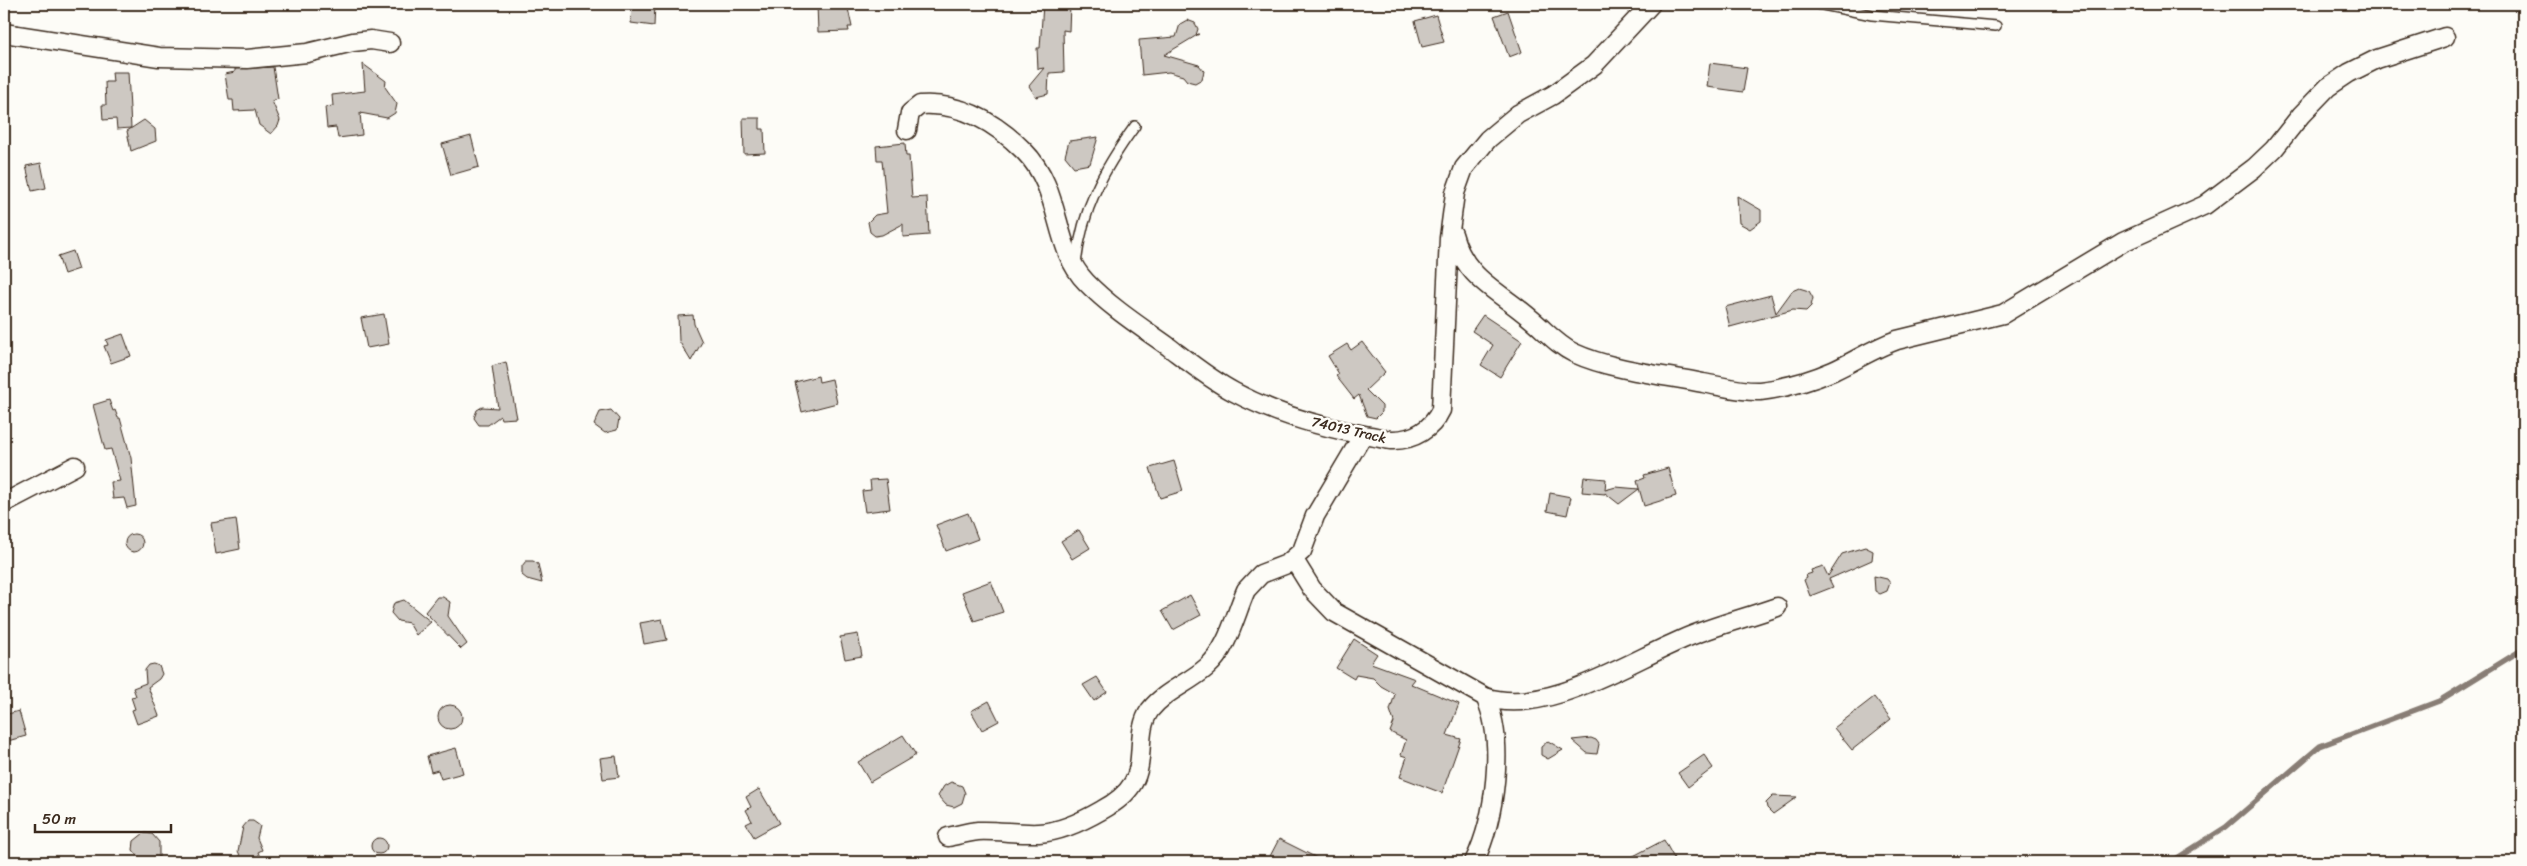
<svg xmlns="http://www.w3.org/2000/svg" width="2527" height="866" font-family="Sriracha,sans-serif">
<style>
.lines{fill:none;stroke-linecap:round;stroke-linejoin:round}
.stream{stroke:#887d74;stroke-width:5.5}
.building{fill:#cdc8c2;stroke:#3b2a1e}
.lane-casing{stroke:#3b2a1e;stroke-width:12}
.street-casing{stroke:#3b2a1e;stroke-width:21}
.lane{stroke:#fdfcf7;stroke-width:9}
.street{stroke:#fdfcf7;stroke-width:18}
.labels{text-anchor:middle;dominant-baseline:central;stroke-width:5;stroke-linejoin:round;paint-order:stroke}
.street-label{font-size:14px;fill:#3b2a1e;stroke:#fdfcf7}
</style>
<rect width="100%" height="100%" fill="#fdfcf7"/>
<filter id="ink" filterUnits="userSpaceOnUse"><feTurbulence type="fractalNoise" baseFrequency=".02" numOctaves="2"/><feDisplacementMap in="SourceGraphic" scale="10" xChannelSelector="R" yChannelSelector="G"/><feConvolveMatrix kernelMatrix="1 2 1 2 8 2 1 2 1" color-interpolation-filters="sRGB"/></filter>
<g filter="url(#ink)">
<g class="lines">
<path class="stream" d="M2171,862L2226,827L2320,746L2439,701L2523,649"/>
</g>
<path class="building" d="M632,4H655L654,26L631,23Z
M817,4H847L852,27H848L849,31L818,32Z
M1043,4H1070L1069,31L1063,30L1064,72L1049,73L1048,94L1036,97L1029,86L1044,68L1038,69L1037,48H1040Z
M1508,11L1522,52L1509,57L1494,16Z
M1436,15L1444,42L1422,47L1415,21Z
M1187,20L1195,23L1198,29L1196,35L1199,34L1164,55L1199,65L1204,71L1202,79L1195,83L1187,81L1183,76L1169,72L1142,75L1139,40L1176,37L1180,24Z
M1710,63L1747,68L1743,92L1707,87Z
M363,64L386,81L385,87L397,104L395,113L387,118L360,113L362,135L338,138L336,127L327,128L325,107L333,106L332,95L365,91Z
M273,67L278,99L272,101L280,120L278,126L271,134L259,125L255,110L234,111L233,100H229L225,74L235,72V69Z
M112,72H128L131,128L117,129L116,119L103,120L102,105H106L105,82H113Z
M743,118H760V129H764L765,153L744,154Z
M144,120L155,129L156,141L131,151L127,131Z
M471,136L479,167L451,175L442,144Z
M1098,137L1090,164L1074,167L1065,156L1069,141Z
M905,143L906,156H909L912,198L927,197L929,235L903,237V224L882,235L875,236L870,232L868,222L875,215L887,213L882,160H877L876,146Z
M41,163L46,188L32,191L26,166Z
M1737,196L1761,210V221L1750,229L1739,223Z
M73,251L79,269L64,274L58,256Z
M1799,288L1809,291L1813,298L1811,306L1806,311L1793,310L1730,327L1725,307L1771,295L1776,313L1792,291Z
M384,314L389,344L367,348L361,318Z
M693,315L694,324L702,342L691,361L679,341L678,316Z
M1483,315L1522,341L1500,377L1481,365L1493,345L1472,331Z
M123,334L131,356L111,363L104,346L108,345L106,340Z
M1362,342L1385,372L1366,390L1382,406V412L1376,418L1367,416L1359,395L1354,399L1336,376L1339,374L1328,356L1347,344L1351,350Z
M506,362L517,418L501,419L500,416L488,425H479L474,418L477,410L482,407L498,408L492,366Z
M818,376L819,382L832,379L837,403L802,412L795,382Z
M109,400L113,411L115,410L118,418H120L131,458L136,506L127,508L124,498L113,499L111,482L120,481L111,449L105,450L93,405Z
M611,410L619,419L617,430L605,433L594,425L600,412Z
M1174,461L1183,491L1160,498L1150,468Z
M1668,468L1676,496L1644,506L1637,481L1645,478L1644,475Z
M1584,477L1606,479L1605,490L1616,487L1639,489L1619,504L1605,493V494L1582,492Z
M886,479L890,509L865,512L862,491L871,490L870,480Z
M1550,493L1571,497L1567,515L1547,511Z
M968,513L978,539L946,551L936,525Z
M236,519L240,549L216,554L211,523Z
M1079,530L1090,548L1072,559L1061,541Z
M125 543a9 9 0 1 1 18 0a9 9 0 1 1-18 0Z
M1865,547L1873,551L1872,560L1829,579L1833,587L1810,596L1804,580L1807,578L1806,575L1812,573L1811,570L1823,566L1828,576L1842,554Z
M526,561H533L538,564L542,583L527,579L522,575V566Z
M1874,576L1887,579L1890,583L1887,591L1880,594L1875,591Z
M991,581L1003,612L974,621L962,592Z
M1190,595L1201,615L1173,630L1162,611Z
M437,597H443L450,602L448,616L467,644L461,649L425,612Z
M404,600L431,622L416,635L409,623L398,621L391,613L394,603Z
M662,619L667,640L644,644L640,623Z
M858,634L862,656L845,659L840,637Z
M1354,639L1377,654L1371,663L1415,679L1411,684L1459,704L1447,735L1461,739L1442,793L1400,777L1407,757L1401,755L1406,740L1390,732L1394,722L1390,710L1395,694L1381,686L1373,678L1356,675L1354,679L1336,668Z
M154,664L159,666L162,674L159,679L148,687L159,716L137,724L132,710L135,709L131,697L136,696L133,688L146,683L145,670L149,665Z
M1097,677L1107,692L1094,701L1083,685Z
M1874,697L1891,719L1852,750L1834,728Z
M989,701L999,721L982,730L971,711Z
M438 717a12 12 0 1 1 24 0a12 12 0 1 1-24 0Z
M19,711L26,736L4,742V715Z
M903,735L916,755L870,782L858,762Z
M1591,738L1596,740L1599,744L1597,754L1587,753L1572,740Z
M1548,741L1563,750L1548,759L1541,755V747Z
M456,748L463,773L441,779L438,770L431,772L427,756Z
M1704,755L1713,768L1688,787L1678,773Z
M616,756L619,777L603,779L600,758Z
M951,782L962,786L965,793L962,803L954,807L946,805L938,796L944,786Z
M759,789L779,823L754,837L746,824L752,821L746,810L751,807L746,797Z
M1773,796L1797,797L1773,814L1767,808L1766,803Z
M248,821H253L260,826L257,838L262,850L258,852L262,862H243L238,851L243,827Z
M144,833L152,834L159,842V862H143L133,850L134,841Z
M371 846a8 8 0 1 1 16 0a8 8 0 1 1-16 0Z
M1279,839L1325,862H1267Z
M1664,840L1676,862H1622Z"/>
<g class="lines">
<g class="lane-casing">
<path id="lane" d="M1818,4L1872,15L1996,26
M1076,264C1082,209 1103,170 1135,126"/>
</g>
<g class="street-casing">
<path id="street" d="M4,33L159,57L247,59L307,53L353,42L371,40L390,43
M907,130L910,113L920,105C961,102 996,123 1024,151C1063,190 1052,247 1086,282C1110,307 1141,327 1169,347C1190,363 1211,380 1234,392C1275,414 1325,428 1370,436C1378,437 1386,440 1393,440C1414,440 1432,429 1441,410L1449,238L1455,193L1464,168L1488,139L1518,114L1553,95L1594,65L1651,4
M1453,234C1465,279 1498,290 1530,318C1545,330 1557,345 1574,353C1611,370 1663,375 1703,383C1721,386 1742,392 1760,391C1784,388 1810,381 1833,371C1855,361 1874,348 1897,340L2003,314L2123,242L2205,205L2254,168L2274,149L2301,115L2328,87L2349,73L2377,59L2445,37
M4,503L75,466
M1294,560L1312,589L1334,612L1485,697C1506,740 1495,819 1474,862
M1485,697C1545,717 1628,662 1683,639C1713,626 1746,618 1777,607
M948,837C958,835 968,832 978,831C998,830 1018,834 1039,833C1061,832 1083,821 1102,810C1115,803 1126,795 1133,783C1146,761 1135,731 1150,710C1165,691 1189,683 1207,667C1228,649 1235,615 1246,590L1261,574L1287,564L1302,551L1315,516L1363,435"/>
</g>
<use href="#lane" class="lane"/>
<use href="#street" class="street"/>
</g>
</g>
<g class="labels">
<g class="street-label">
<text transform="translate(1349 430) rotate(13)">74013 Track</text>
</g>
</g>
<rect width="2527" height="866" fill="none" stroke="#fdfcf7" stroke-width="20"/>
<rect x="10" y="10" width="2507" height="846" fill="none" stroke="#3b2a1e" stroke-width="2" filter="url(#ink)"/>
<path d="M35 824v8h136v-8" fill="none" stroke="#3b2a1e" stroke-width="2.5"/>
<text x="42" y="824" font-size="15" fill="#3b2a1e" stroke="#fdfcf7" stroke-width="4" paint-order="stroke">50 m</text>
</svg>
